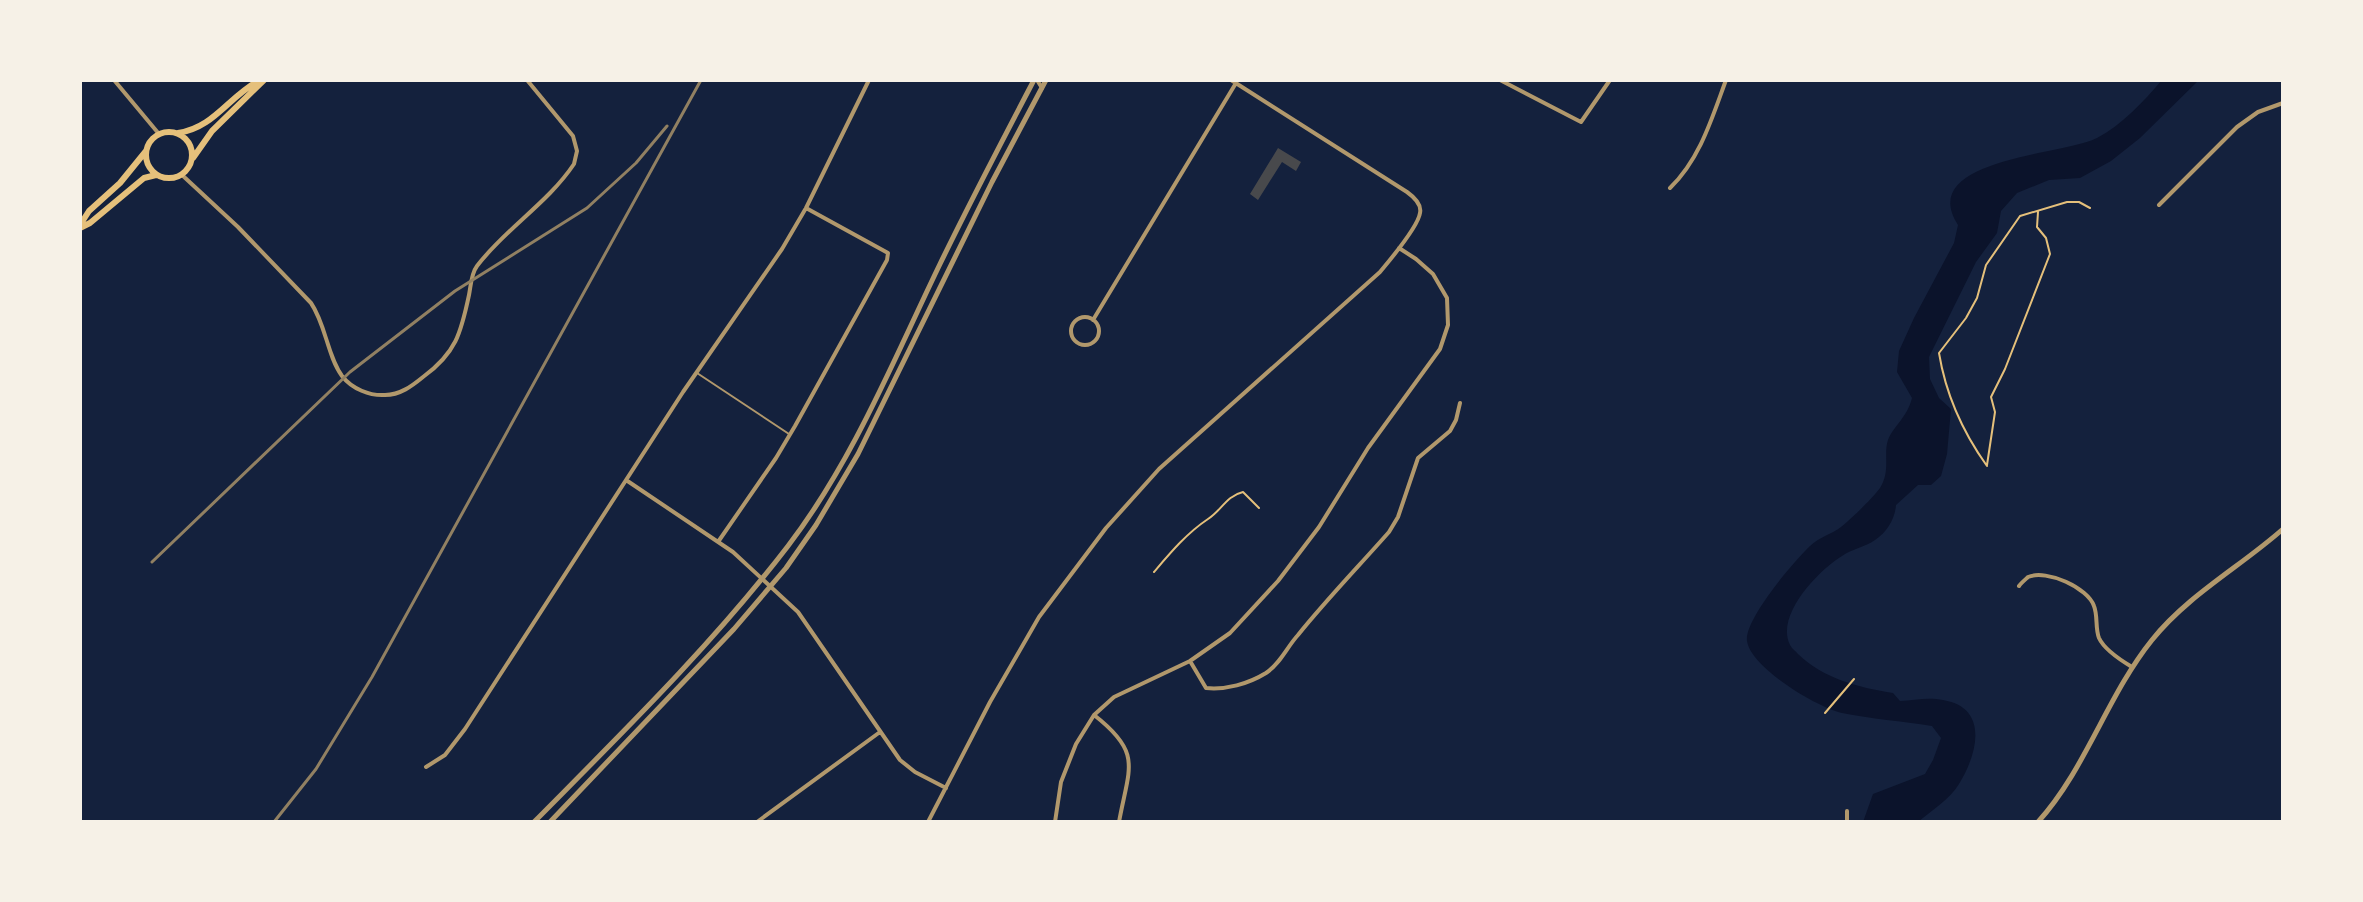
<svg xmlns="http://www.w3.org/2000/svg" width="2363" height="902" font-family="Jost,sans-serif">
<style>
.water{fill:#0b132b}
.building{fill:#48494c}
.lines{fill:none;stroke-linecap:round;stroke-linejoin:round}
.path{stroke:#e5c07b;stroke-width:2}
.service{stroke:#b1986c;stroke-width:2}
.minor{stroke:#b1986c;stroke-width:4}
.tertiary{stroke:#b1986c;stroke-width:5}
.primary{stroke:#e5c07b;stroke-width:6}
.rail{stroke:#918062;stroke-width:3}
</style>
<rect width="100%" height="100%" fill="#14213d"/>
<path class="water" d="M2162,80H2199L2140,138L2111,161L2080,178L2049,180L2017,193L2001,211L1997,233L1976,262L1929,357L1930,379L1939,398L1951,409L1947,454L1941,476L1931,485H1918L1896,505C1895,519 1887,532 1875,540C1865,547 1852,549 1842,556C1819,570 1775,615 1790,645C1792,649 1796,651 1798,654C1822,678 1860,688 1893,693L1900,701C1914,700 1929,697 1943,700C1990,708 1977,755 1959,784C1950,799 1931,811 1918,822H1863L1873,794L1925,774L1933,760L1941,738L1932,726C1902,721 1871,719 1842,713C1817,707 1751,668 1747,641C1744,620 1794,561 1810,546C1819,537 1832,534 1841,527C1852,518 1872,499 1880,488C1891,470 1883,455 1888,440C1894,425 1907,418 1912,398L1897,372L1899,351L1914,318L1954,243L1958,225C1915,159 2064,155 2097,138C2123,124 2143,102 2162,80Z"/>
<path class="building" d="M1278,148L1301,162L1296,171L1282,162L1258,200L1250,194Z"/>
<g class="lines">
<path class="path" d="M1987,465L1995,412L1991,397L2005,369L2050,254L2046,238L2037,227L2038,212
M1987,466C1962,431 1946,396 1939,353L1966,318L1977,298L1986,265L2020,216L2067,202H2079L2090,208
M1154,572C1171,552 1187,533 1208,519C1222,510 1226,496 1243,492L1259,508
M1825,713L1854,679"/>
<path class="service" d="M697,373L789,434"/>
<path class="minor" d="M114,80L159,134
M1037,80L1042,88
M1500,80L1581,122L1610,80
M182,175L238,227L311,303C326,325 327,355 342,376C352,389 370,396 385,395C400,395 412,386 423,377C456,353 461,333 469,295C471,285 471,274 477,266C505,229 548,203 574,164L577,151L573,136L527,80
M1670,188C1700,159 1712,118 1726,80
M2159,205L2237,127L2258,112L2283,103
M1071 331a14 14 0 1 1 28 0a14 14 0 1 1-28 0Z
M1093,320L1236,83
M626,480L733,552L798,612L900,760L915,772L946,788
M718,542L776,458L795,426L887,260L888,253L806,208
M2019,586C2020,584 2027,578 2028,577C2047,569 2088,588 2094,606C2098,616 2095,628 2099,638C2104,649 2122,661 2132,667
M1190,661L1206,688C1226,690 1248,684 1266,673C1280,664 1287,647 1298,635C1327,599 1359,566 1389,532L1398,517L1418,458L1450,431L1456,420L1460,403
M1094,715C1143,753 1129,767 1119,822
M426,767L445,755L465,729L683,392L782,249L806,208L869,80
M1847,811V822
M757,822L880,732
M928,822L990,702L1039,617L1106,528L1159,469L1380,272C1390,260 1418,227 1420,213C1422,204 1414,197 1407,192L1231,80
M1055,822L1061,782L1076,744L1094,715L1114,697L1190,661L1230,633L1278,581L1319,527L1368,448L1440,349L1448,325L1447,298L1433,274L1416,259L1399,248"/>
<path class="tertiary" d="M534,822C622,733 712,645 788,546C853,461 894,359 940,264C970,202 1002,141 1034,80
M550,822L734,629L786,568L816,525L858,454L992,182L1046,80
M2038,822C2086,769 2107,696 2152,640C2188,595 2240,567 2283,529"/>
<path class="primary" d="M146 155a23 23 0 1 1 46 0a23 23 0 1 1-46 0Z
M178,133C214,128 229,96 260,80
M193,158L212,131L264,80
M80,225L89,211L120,183L146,151
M80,228L90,223L144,178L156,175"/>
<path class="rail" d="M152,562L350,372L455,291L587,208L636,163L667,126
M274,822L316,769L372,677L701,80"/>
</g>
<rect width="2363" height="902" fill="none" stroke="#f6f1e7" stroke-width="164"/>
</svg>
